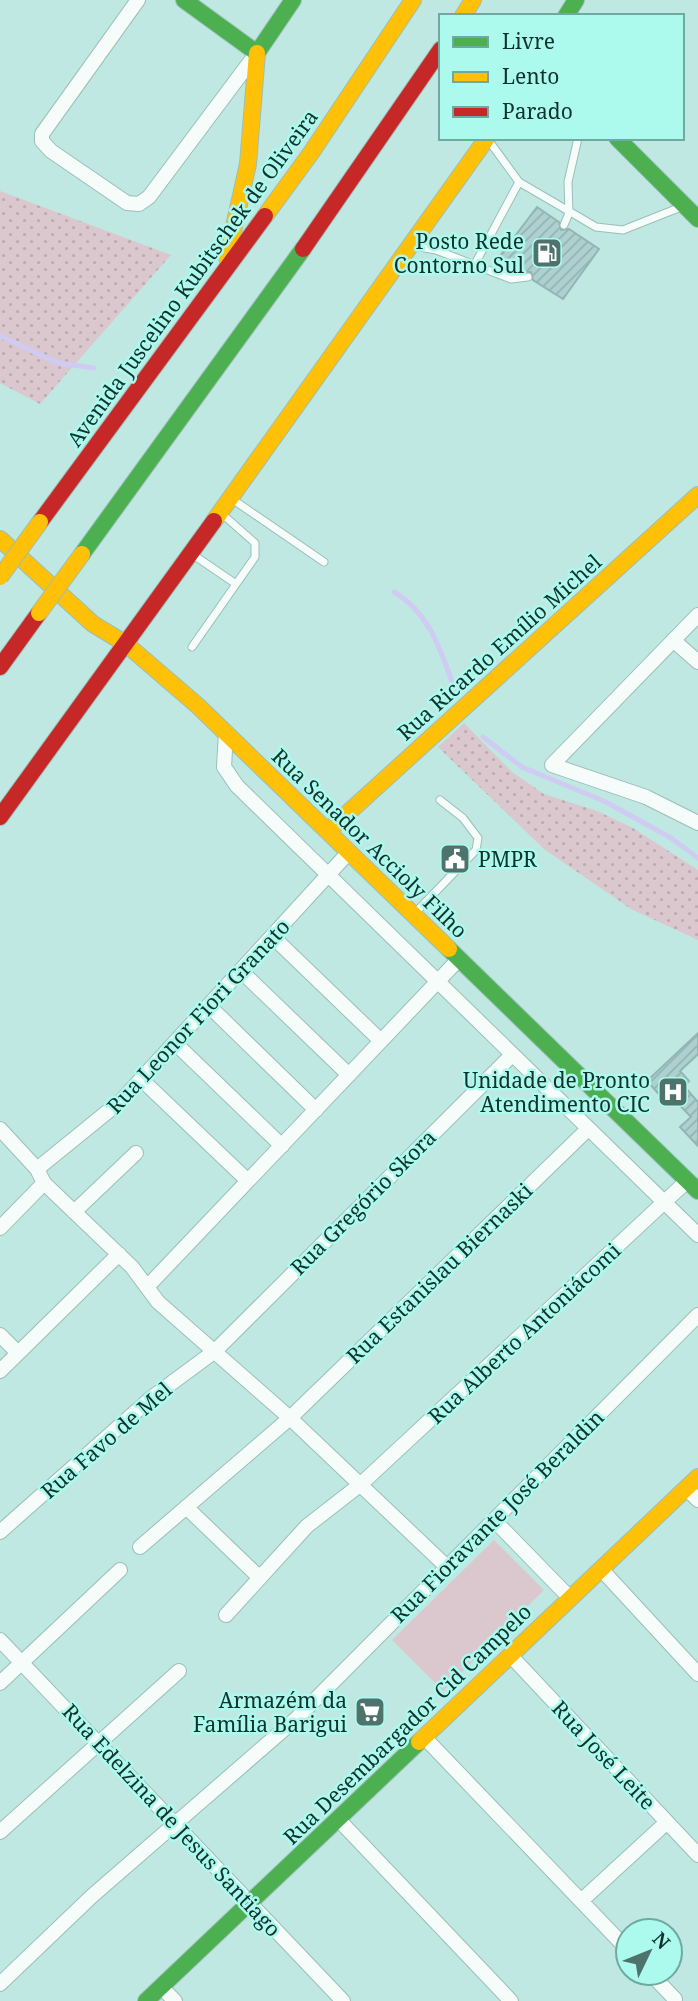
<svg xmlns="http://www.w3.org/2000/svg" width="698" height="2001" font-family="'Noto Serif',serif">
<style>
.grass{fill:#dbc8ce}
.park{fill:url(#park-dots)}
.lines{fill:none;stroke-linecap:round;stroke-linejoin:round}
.stream{stroke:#d0cbf3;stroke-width:5}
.building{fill:url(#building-hatch);stroke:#93b5b4;stroke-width:2}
.lane-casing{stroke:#9cbeb8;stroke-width:9}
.street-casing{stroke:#9cbeb8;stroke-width:16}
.fast-casing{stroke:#9cbeb8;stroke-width:18}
.slow-casing{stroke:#9cbeb8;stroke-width:18}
.jam-casing{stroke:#9cbeb8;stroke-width:18}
.lane{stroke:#f5fcfa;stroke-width:7}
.street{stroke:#f5fcfa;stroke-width:14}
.fast{stroke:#4caf50;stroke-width:16}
.slow{stroke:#ffc107;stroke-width:16}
.jam{stroke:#c62828;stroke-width:16}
.slow-bridge-casing{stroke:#9cbeb8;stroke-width:18;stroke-linecap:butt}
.slow-bridge{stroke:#ffc107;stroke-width:16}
.labels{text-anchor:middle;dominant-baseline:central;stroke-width:5;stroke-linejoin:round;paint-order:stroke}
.poi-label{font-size:21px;fill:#11322d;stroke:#acfaee;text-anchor:end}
.street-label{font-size:21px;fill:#11322d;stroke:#acfaee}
</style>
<defs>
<pattern id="park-dots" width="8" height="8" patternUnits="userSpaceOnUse" patternTransform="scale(1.75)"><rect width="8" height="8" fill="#dbc8ce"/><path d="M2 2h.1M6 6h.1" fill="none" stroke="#bbacb1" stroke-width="1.8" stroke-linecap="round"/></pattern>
<pattern id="building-hatch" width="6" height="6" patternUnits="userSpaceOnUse" patternTransform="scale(1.75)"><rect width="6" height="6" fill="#acd1d0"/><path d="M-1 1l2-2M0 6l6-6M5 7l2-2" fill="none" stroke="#93b4b3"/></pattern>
</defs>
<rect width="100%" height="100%" fill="#bee8e1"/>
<path class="grass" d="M494,1540L544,1590L443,1691L392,1640Z"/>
<path class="park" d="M0,191L171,255L40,404L0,383Z
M464,723L512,772L544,794L597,811L633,828L698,870V940L631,909L544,849L438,747Z"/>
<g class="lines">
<path class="stream" d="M0,336L58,363L94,368
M394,592C432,614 442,656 457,695
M483,737L522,767L606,802L671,838L698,858"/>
</g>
<path class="building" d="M537,207L559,222L561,230L569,229L599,249L563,299L533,280L531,272H522L500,256Z
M698,1033V1054L680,1071L689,1081L684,1086L698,1102V1146L680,1127L691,1117L672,1097L666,1102L647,1081Z"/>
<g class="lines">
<g class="lane-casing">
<path id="lane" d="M489,141L519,182L596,227L623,230L681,207
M564,225L569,213L568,182L578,138
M414,246L436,250L511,279L528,277
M475,264L519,182
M232,499L324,562
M192,554L236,584
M192,647L255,557V543L221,513
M416,912L476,850L478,838L463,818L440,800"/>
</g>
<g class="street-casing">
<path id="street" d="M138,0L42,134V141L51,151L127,203L139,204L149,197L253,58
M698,615L552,765L646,797L698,823
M673,640L698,662
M226,732L224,767L237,786L698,1235
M272,936L381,1041
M241,971L349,1075
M209,1006L316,1110
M175,1043L282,1146
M141,1079L248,1181
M0,1129L37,1169L44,1183L132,1267L158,1302L290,1418L447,1567
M37,1169L122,1100L349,852
M74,1212L136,1153
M0,1228L44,1183
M147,1287L459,959
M0,1335L18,1353
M0,1371L119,1254
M686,1488L698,1500
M186,1507L259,1577
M494,1520L570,1598
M0,1532L150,1399L215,1351L512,1055
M140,1547L290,1418L588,1129
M601,1569L698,1674
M226,1615L307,1526L361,1484L687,1181
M0,1640L343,2001
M510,1655L698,1855
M0,1683L120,1570
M424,1737L628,1950
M338,1819L511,2001
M0,1832L179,1671
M581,1901L667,1822
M650,1973L675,1999
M0,1984L92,1896L297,1718L698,1315
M161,1987L175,2001"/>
</g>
<g class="fast-casing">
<path id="fast" d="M184,0L257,53L293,0
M566,16L576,0
M617,138L698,219
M82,554L303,249
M449,949L698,1191
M146,2001L419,1742"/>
</g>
<g class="slow-casing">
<path id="slow" d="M463,16L473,0
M265,216L311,153L413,0
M227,258L248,164L257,53
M214,521L487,138
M0,539L93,624L126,644L198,706L449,949
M328,831L698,495
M419,1742L698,1477"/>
</g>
<g class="jam-casing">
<path id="jam" d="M303,249L441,49
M40,522L265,216
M0,667L39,613
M0,817L214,521"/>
</g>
<use href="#lane" class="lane"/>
<use href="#street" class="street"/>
<use href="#fast" class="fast"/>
<use href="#slow" class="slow"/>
<use href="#jam" class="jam"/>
<g class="slow-bridge-casing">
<path id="slow-bridge" d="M0,577L40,522
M39,613L82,554"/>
</g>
<use href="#slow-bridge" class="slow-bridge"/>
</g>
<defs>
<g id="fuel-square" transform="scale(1.575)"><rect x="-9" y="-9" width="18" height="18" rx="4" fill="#4e726c" stroke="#acfaee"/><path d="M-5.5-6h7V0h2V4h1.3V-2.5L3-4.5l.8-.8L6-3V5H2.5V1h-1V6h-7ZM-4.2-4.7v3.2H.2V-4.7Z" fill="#fff"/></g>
<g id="civic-square" transform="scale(1.575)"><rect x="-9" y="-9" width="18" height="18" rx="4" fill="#4e726c" stroke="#acfaee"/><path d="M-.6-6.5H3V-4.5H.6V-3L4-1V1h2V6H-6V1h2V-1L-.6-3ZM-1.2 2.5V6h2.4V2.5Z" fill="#fff"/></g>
<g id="hospital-square" transform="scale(1.575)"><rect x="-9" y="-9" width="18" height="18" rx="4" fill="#4e726c" stroke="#acfaee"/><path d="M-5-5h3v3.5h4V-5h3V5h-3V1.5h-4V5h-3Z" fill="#fff"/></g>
<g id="supermarket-square" transform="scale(1.575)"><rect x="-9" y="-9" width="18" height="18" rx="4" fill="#4e726c" stroke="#acfaee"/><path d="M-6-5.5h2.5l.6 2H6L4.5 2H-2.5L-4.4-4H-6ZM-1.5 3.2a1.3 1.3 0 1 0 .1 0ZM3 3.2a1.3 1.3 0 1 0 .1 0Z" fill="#fff"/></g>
</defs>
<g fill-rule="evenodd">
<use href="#fuel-square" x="547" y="253"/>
<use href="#civic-square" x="455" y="859"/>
<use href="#hospital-square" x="673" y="1092"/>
<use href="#supermarket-square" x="370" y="1712"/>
</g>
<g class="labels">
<g class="poi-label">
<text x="524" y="241">Posto Rede<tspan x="524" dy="24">Contorno Sul</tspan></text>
<text x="478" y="859" text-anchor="start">PMPR</text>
<text x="650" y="1080">Unidade de Pronto<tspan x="650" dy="24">Atendimento CIC</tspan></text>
<text x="347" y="1700">Armazém da<tspan x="347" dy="24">Família Barigui</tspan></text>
</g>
<g class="street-label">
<text transform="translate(192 278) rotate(-54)">Avenida Juscelino Kubitschek de Oliveira</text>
<text transform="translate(499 647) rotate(-42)">Rua Ricardo Emílio Michel</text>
<text transform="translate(370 843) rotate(44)">Rua Senador Accioly Filho</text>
<text transform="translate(198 1016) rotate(-47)">Rua Leonor Fiori Granato</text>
<text transform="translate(363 1202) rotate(-45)">Rua Gregório Skora</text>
<text transform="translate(439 1273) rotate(-44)">Rua Estanislau Biernaski</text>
<text transform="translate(524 1333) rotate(-43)">Rua Alberto Antoniácomi</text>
<text transform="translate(106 1440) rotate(-41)">Rua Favo de Mel</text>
<text transform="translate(497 1516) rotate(-45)">Rua Fioravante José Beraldin</text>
<text transform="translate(407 1724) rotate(-44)">Rua Desembargador Cid Campelo</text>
<text transform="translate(604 1755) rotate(47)">Rua José Leite</text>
<text transform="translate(172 1820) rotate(47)">Rua Edelzina de Jesus Santiago</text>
</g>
</g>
<rect x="439" y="14" width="245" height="126" fill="#acfaee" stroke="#6eaaa1" stroke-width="2"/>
<rect x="453" y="37" width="35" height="10" fill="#4caf50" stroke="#6eaaa1" stroke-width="2"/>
<text x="502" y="49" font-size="21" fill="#11322d">Livre</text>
<rect x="453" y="72" width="35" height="10" fill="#ffc107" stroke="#6eaaa1" stroke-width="2"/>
<text x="502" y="84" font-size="21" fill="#11322d">Lento</text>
<rect x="453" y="107" width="35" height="10" fill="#c62828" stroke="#6eaaa1" stroke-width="2"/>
<text x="502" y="119" font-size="21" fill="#11322d">Parado</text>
<g transform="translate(649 1952) rotate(47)"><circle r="33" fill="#acfaee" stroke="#6eaaa1" stroke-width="2"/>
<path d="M0-5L12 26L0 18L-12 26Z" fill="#4e726c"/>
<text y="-10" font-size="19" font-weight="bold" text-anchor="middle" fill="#11322d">N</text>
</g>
</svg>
